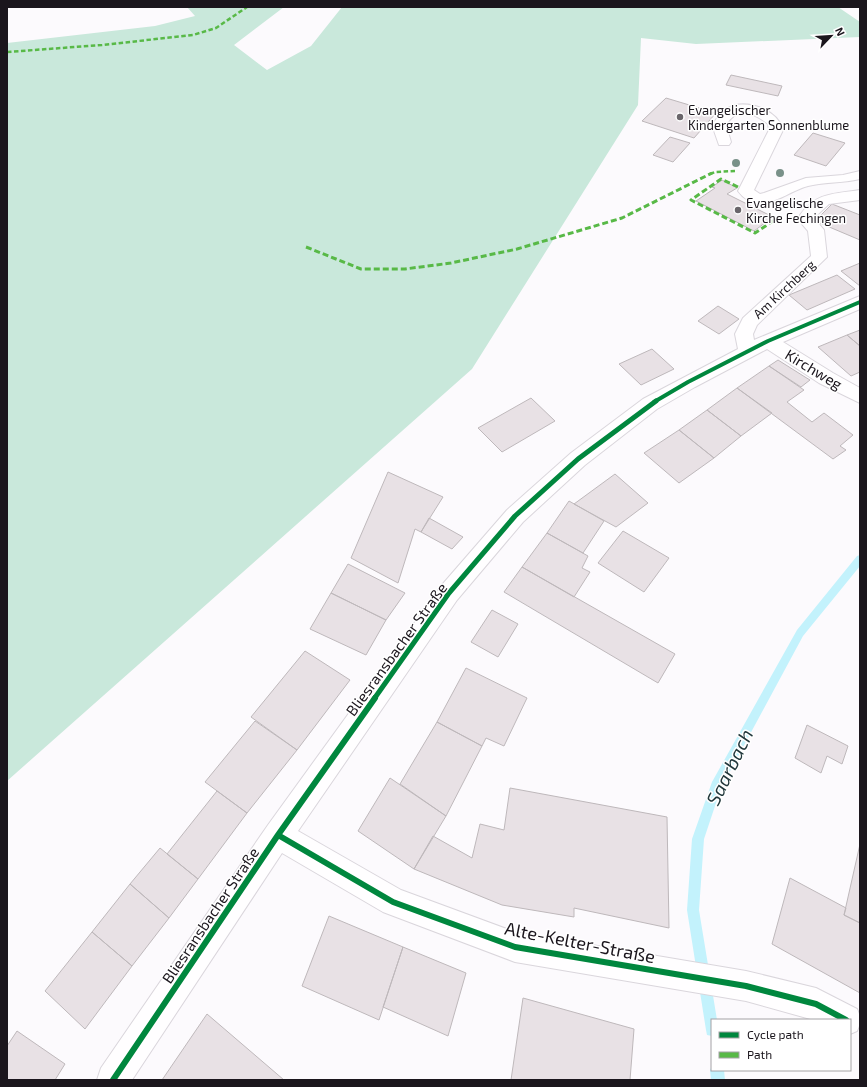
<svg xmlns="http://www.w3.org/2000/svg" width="867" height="1087" font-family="'Exo 2',sans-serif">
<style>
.green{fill:#c9e8db}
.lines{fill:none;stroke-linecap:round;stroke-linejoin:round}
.stream{fill:#c3f2fc;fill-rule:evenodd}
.building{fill:#e8e1e5;stroke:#beb8bb}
.minor-casing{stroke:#dad6dc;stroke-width:2}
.minor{fill:#fffeff;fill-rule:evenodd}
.quiet-far1{stroke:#58b947;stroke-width:2.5;stroke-dasharray:4.5 2.5;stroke-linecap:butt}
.quiet{stroke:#58b947;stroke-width:3;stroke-dasharray:6 3;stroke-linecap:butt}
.cycleway-far2-casing{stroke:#fff;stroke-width:6}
.cycleway-far1-casing{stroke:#fff;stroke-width:8}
.cycleway-casing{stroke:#fff;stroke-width:9}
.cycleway-far2{stroke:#00873e;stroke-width:4}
.cycleway-far1{stroke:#00873e;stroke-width:5}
.cycleway{stroke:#00873e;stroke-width:6}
.tree{fill:#799189}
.poi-dot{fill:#6a666b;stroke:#fff;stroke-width:1.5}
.labels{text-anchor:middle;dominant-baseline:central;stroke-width:3;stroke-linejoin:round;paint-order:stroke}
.far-poi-label{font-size:13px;fill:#1b161d;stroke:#fff;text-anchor:start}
.far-street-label{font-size:13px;fill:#1b161d;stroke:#fff}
.street-label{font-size:15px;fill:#1b161d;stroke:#fff}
.near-street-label{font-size:18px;fill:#1b161d;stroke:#fff}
.near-water-label{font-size:19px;font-style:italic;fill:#22383c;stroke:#fff}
</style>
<rect width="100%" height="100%" fill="#fcfafd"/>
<path class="green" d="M187,7H284L234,45L267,70L311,46L342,7H838L860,22V37L696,44L641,38L638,105L472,369L7,781V43L155,26L195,16Z"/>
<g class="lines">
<path class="stream" d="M860,555V566L803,636L721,788L704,839L699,910L717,1020H712V1036L707,1035L706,1030L687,910L692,839L712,782L797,630L857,556Z
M712,1066V1070H724L725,1080H711L710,1070Z"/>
</g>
<path class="building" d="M731,75L782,86L778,96L726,85Z
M666,98L716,113L694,138L642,121Z
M813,133L845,143L826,166L794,155Z
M670,137L690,143L673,162L653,155Z
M722,180L737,188L727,194L773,217L754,231L696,201L715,188L712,187Z
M832,204L860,215V240L815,221Z
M860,263V286L841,271Z
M837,275L855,289L807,310L789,295Z
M718,306L739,319L719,334L698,321Z
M860,330V346L847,335Z
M847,335L860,346V372L851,376L818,347Z
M652,349L674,369L641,385L619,364Z
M778,360L805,377L810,380L801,387L769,366Z
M769,366L804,390L787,402L812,422L824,413L853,435L840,446L846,450L833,459L737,388Z
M737,388L772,413L741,436L707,410Z
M531,398L555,421L502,452L478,428Z
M707,410L741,436L714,458L679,430Z
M679,430L714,458L679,483L644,453Z
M388,472L443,497L421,532L415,529L398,583L351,558Z
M615,474L648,503L616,527L574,504Z
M569,501L604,521L583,553L547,533Z
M429,518L463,537L452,549L421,532Z
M623,531L669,558L644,592L598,563Z
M547,533L588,556L582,568L590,572L574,597L522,567Z
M348,564L405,593L386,620L331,593Z
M522,567L675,654L658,683L504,592Z
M331,593L386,620L366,655L310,629Z
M492,610L518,624L498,657L471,642Z
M305,651L350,680L297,750L251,717Z
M466,668L527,698L504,746L486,738L482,746L437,722Z
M255,721L297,750L247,813L205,782Z
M437,722L482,746L446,816L400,784Z
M807,725L848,746L842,764L827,756L821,773L795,758Z
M390,778L446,816L414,869L358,831Z
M510,788L667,817L669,928L574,908V917L502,905L414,869L433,836L472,858L480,824L504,830Z
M217,791L247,813L198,879L167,854Z
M860,844V923L844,915Z
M160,848L198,879L169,918L130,884Z
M790,878L846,908L844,915L860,923V993L772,944Z
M130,884L169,918L132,966L92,932Z
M329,916L403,947L379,1020L302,986Z
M92,932L132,966L85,1029L45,991Z
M403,947L466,973L448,1036L383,1007Z
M523,998L634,1029L630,1080H511Z
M207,1014L284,1080H162Z
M17,1031L65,1064L55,1080H7V1046Z"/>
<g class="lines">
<g class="minor-casing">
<path id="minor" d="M735,105C753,102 778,111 783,130L754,190L760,194L764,193L806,178L843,175L860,171V179C843,183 825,182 808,186C792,190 776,204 759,203C750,203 743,198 738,191L769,130L768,124C752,112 738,106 726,125L731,142L729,145H719L712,125L723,110Z
M860,190V200L829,204L816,216L818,223L824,230L827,257L757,325L753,334L754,340L860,296V309L783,342L833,373L860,388V403L819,383L767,349L695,387L657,409L585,465L523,522L457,600L298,831L401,890L515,932L746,971L816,988L857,1009C861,1017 861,1023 857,1031L850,1034V1020H814L746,1001L515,962L383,912L282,853L132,1080H97L101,1068L268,825L441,586L507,510L571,453L643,399L738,349L735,334L743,318L811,256L808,231L802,224L800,215C816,192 835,194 860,190Z"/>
</g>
<use href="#minor" class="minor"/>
<path class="quiet-far1" d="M7,52L102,45L193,35L216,28L247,7
M710,174L715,172L735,171"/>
<path class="quiet" d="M738,187L721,179L691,200L755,233L776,219
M306,247L361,269H405L451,263L517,249L622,218L712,173"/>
<g class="cycleway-far2-casing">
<path id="cycleway-far2" d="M654,402L688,382L768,341L860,302"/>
</g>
<g class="cycleway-far1-casing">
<path id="cycleway-far1" d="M374,699L449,593L515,516L578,459L656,401"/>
</g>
<g class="cycleway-casing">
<path id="cycleway" d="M278,835L393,902L515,947L746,986L816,1004L846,1020
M113,1080L278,835L375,698"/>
</g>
<use href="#cycleway-far2" class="cycleway-far2"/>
<use href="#cycleway-far1" class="cycleway-far1"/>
<use href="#cycleway" class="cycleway"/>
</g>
<g class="tree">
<circle cx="736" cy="163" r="4"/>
<circle cx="780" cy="173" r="4"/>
</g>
<g class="poi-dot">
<circle cx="680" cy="117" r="4"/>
<circle cx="738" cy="210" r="4"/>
</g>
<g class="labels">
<g class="far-poi-label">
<text x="688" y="110">Evangelischer<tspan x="688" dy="15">Kindergarten Sonnenblume</tspan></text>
<text x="746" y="203">Evangelische<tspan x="746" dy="15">Kirche Fechingen</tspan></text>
</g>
<g class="far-street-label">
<text transform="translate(784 289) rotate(-43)">Am Kirchberg</text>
</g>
<g class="street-label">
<text transform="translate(814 369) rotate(31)">Kirchweg</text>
<text transform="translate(396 649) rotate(-54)">Bliesransbacher Straße</text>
<text transform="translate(210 915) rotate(-56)">Bliesransbacher Straße</text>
</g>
<g class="near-street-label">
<text transform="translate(580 942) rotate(11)">Alte-Kelter-Straße</text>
</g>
<g class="near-water-label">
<text transform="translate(729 767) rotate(-64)">Saarbach</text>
</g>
</g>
<rect width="867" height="1087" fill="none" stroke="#1b161d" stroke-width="16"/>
<rect x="711" y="1019" width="140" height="52" fill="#ffffff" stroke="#a4a2a5"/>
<rect x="719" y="1032" width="20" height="6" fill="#00873e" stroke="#a4a2a5"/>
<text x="747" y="1039" font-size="12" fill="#1b161d">Cycle path</text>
<rect x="719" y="1052" width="20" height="6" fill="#58b947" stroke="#a4a2a5"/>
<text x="747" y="1059" font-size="12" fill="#1b161d">Path</text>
<g transform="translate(831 36) rotate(65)" stroke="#ffffff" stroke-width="3" paint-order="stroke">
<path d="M0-3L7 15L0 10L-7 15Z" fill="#1b161d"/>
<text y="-6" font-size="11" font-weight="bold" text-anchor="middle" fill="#1b161d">N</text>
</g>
</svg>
